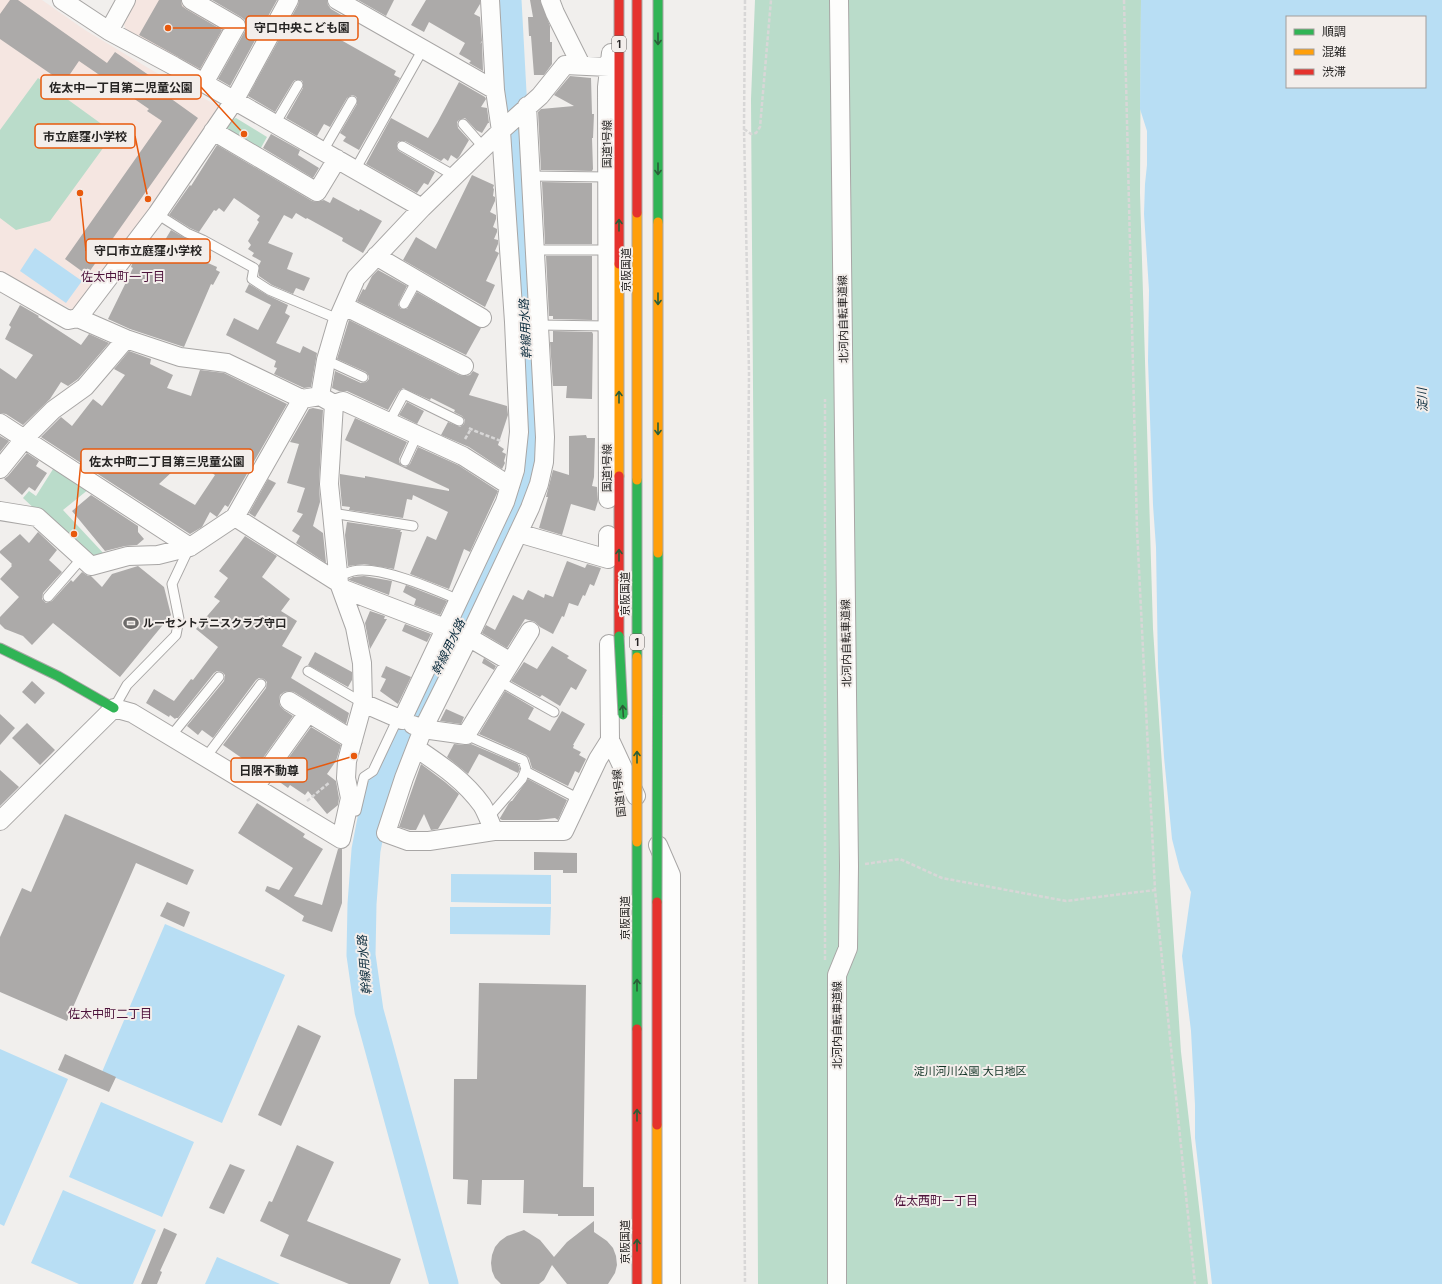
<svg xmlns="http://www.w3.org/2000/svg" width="1442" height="1284" font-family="Inter,'Noto Sans JP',sans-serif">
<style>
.education{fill:#f5e6e1}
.green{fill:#badcca}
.water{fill:#b8def4;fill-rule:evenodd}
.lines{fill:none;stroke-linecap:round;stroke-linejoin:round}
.river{stroke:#b8def4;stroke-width:29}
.building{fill:#acaaa9;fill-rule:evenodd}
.lane-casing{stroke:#a8a6a5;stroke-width:11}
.street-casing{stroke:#a8a6a5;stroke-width:20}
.fast-casing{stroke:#a8a6a5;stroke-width:11}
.slow-casing{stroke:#a8a6a5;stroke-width:11}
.jam-casing{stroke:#a8a6a5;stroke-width:11}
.path{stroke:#d8d7d7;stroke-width:2.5;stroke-dasharray:4 2;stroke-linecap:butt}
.lane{stroke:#fdfdfc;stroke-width:9}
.street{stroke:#fdfdfc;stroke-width:18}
.fast{stroke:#30b455;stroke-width:9}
.slow{stroke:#ff9f0a;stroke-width:9}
.jam{stroke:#e5322d;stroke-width:9}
.fast-bridge-casing{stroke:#a8a6a5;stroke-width:11;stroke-linecap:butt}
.slow-bridge-casing{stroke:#a8a6a5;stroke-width:11;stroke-linecap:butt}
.jam-bridge-casing{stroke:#a8a6a5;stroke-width:11;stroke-linecap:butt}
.fast-bridge{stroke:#30b455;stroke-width:9}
.slow-bridge{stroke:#ff9f0a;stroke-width:9}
.jam-bridge{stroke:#e5322d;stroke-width:9}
.oneway{stroke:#2a5e37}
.labels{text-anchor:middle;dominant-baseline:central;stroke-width:4;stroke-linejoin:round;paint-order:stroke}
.shield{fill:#f3eeeb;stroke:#64615f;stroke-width:1}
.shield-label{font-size:10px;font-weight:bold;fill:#262423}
.street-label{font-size:11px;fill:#262423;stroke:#f3eeeb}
.poi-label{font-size:11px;font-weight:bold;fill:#262423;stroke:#f3eeeb;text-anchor:start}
.park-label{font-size:11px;fill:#103224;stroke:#f3eeeb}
.neighbourhood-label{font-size:12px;fill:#4d133b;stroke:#f3eeeb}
.water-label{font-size:12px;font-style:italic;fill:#0d2d3e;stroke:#f3eeeb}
.leader{fill:none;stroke:#e8590c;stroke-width:1.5}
.callout-dot{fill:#e8590c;stroke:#f3eeeb;stroke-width:1.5}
.callout{fill:#f3eeeb;stroke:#e8590c;stroke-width:1.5}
.callout-label{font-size:12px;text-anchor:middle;font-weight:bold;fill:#262423}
</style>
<rect width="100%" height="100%" fill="#f1efed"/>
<path class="education" d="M0,0H42L85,30L155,72L218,106L220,112L75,311L0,274Z
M134,0H187L228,25L205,71L199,72L126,30L123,21Z"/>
<path class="green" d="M755,0H1141L1140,193L1153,629L1181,1052L1208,1284H758L756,817L751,99Z
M38,78L114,133L50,221L16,230L0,218V130Z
M236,118L267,137L258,153L222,131L228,121Z
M55,466L89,489L63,510L106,556L89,560L23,498L29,491L36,496Z"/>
<path class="water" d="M1141,0H1442V1284H1212L1195,1138V1105L1191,1031L1182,956L1191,892L1180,870L1172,839L1164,757L1158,668L1156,547L1153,505L1148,361L1149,290L1144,214L1145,184L1147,165V131L1140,109ZM1287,17H1425V87H1287Z
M35,248L82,281L66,303L20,271Z
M451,874L551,875V904L451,902Z
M450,907H551L550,935L450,934Z
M165,924L285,975L222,1123L102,1072Z
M0,1049L68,1079L4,1226L0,1224Z
M101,1102L194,1142L162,1217L69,1177Z
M63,1190L156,1230L133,1284H79L31,1263Z
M217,1257L280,1284H205Z"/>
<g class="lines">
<path class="river" d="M444,1284L369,1011L361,955L362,904L366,850L377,793L393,755L514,509L527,476L531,443L507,0"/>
</g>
<path class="building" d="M10,0H18L107,63L115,52L156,80L152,85L198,118L87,275L65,259L162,121L147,111L149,109L79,61L64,83L0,39V14Z
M159,0H181L182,6L186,9L222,30L200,69L139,35Z
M212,0H277L230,86L218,79L245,31L246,26L245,20L241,17Z
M299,0H327L328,5L331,9L343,16L332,35L396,71L394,75L400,78L359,150L343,141L346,137L340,133L357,104V98L355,96L352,95L347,98L330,127L324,124L317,136L286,118L303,88V82L301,80H295L293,82L275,112L248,96L298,5Z
M358,0H394L386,16Z
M426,0H480V4L474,14L480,17L482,41L480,44L482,42L483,71L469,63L471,61L459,54L465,43L429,22L424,32L411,25Z
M530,0H540L550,26V42H552V64L544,75H534L531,36H529L528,17H533Z
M570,76L591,78L592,114H594L593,138H592L593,169L592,171L541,170L538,112L541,109L574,106L554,95Z
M459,82L485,97L486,99L481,107L487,108L489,123H488L482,133L476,130L465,118L459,120L457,122L458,128L469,140L459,157L457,159L451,155L448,161L444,158L441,161L405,141H399L397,143V149L399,151L435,172L428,185L424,183L417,193L366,164L391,118L428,138L437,123Z
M271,134L300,150L298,155L319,168L313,178L263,148Z
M217,145L312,201L317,202L324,200L330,203L333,197L359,211L360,209L382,221L363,253L342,241L343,238L307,218L306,219L296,213L292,219L284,215L268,243L293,253L287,269L310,278L304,291L296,288L293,294L272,285L259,276V265L261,261L252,256L254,253L248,249L251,245L248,241L259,222L257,220L260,216L234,198L224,212L219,208L216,211L214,210L199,232L190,228L169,215L190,185L191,186Z
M472,175L494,185L493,188L494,189L493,196L495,197V201L490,212L496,215V219L493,227L497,229V232L494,239L498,240V244L495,251L499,253L486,281L495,285L485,307L403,260L416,237L436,249Z
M542,182L592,183V244H545Z
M171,230L192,242L189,246L211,256L208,263L217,267L216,270L220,272L213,285L211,284L184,347L130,329L108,319L133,268L131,267L132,264L149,241L165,240Z
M546,256H592V320L553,319V316H549Z
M378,270L407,286L399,302L398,305L401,309H407L417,292L481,328L466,355L357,301L363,289L365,290L372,276Z
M249,284L267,295L288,305L285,313L290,316L276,343L300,353L303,346L317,353L311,387L304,388L274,374L277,368L274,367L276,361L226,335L234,318L258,330L271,305L245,292Z
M20,305L39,316L38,317L81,345L89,334L109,343L78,379L68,386L61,382L50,399L23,425L6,414L0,413V368L16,379L33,355L5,339L11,327L9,325Z
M349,320L459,375L465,376L470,375L473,371L479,374L469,395L507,406L508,415L498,445L504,449L502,452L506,454L504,461L505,463L502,469L469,447L441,435L448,422L460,427L464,424L465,420L462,416L454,412L455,410L431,398L430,400L403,388L399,391L388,410L347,391H339L332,388L335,371L361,383L366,382L369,379V376L366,372L337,359Z
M553,331L592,332L593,334L592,399L566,398L567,386H553L550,342H553Z
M129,351L151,359L150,364L173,375L167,388L191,396L200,370L224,373L287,404L228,507L225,505L217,517L210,512L202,527L190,534L41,437L61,417L72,426L93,399L102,406L125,375L114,369ZM188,457L215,475L195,505L159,484Z
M407,402L424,411L417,424L399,415Z
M313,408L323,410L319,483L320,502L313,526L323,533L326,563L296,543L300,536L292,531L303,514L297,512L305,488L287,483L299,444L290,442L309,409Z
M355,418L407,442L399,459V462L402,466L406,467L410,464L418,447L458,465L498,491L470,552L464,549L449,589L410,574L427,536L436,540L448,512L413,495L412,500L407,499L403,518L349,510L350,507L342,506L340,484V474L365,478V476L449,491V489L345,440Z
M586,435L587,438H595L594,477L592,486L597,487L598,501L595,511L571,504L562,535L539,528L548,497H546L553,470L569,475V436Z
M0,436L9,441L0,452Z
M27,453L39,461L36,466L47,473L35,491L29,487L22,495L4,479L8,476Z
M268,479L276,483L255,517L249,513Z
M91,495L138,526V532L144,539L137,545L125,546L105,551L72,511Z
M347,522L401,530L400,532H402L394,569L364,564L348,566L345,535Z
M38,532L57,550L49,560L62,572L43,593L42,599L46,603L52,601L71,580L73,582L82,572L88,576H91L102,587L112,574L138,566L164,587L171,615L120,677L53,623L32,645L23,636L5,629L0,624V617L19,597L0,579L12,566L11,565L12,564L0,553V551L20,534L29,543Z
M245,536L277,556L262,577L290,599L281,611L297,621L282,646L302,657L291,678L349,713L346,724L294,692L289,691L284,692L280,695L279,700L280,706L284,710L293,716L258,765L251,761L249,763L223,745L266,688L267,682L264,679L259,678L256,680L213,738L202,730L198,735L187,726L224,681L225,675L222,672L217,671L214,673L178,718H176L175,719L170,715L169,717L146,703L154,689L174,701L191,679L193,680L218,647L196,629L220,601L214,597L228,578L219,571Z
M567,561L585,568L587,564L601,568L594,586L590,584L585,596L583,595L578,606L569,603L564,617L562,616L553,634L540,627L535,622L525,619L507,648L482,633L486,625L495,630L513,595L523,600L528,590L544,598L545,594L553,597Z
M364,576L392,581L389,595L349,580V579L353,577Z
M406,585L447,601L440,615L414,605L416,599L403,592Z
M370,611L385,616L384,619H387L370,649L365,623Z
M405,624L431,634L427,642L402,631Z
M552,646L569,656L567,658L587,670L576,690L571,687L560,706L542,695L540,697L511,681L524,662L537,669Z
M315,652L352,672V680L348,687L308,665Z
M484,658L496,666L494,670L482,663Z
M386,666L411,677L398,704L380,691L386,679L381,677Z
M32,681L45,693L35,704L22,692Z
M505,691L534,708L528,719L550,731L562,711L585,724L573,745H574L573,748L581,752L579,755L586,759L579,773L575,771L568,786L532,768L529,758L526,755L479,734Z
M446,709L464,717L461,724L440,721Z
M0,714L15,728L0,745Z
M27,723L55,750L40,765L12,738Z
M311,727L341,745L336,761L327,774L336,781L339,798L338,805L327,814L308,791L305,795L290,785L288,788L274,778Z
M454,744L465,745L471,744L518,764L520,769L518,773L479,754L468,774L447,757Z
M421,764L445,782L459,794L438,829L431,830L424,814L416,830H410L399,827Z
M0,770L19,787L0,806Z
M528,779L567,800L558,820L555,818L538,820H502L500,819V818L509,803L511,801H512Z
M257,803L305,834L303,837L323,849L294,896L322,905L338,849H342V903L332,932L302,921L304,916L265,891L267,886L279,890L293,868L238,833Z
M65,814L194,870L187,885L136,863L67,1021L0,992V937L22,888L31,892Z
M534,852L577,853V873H563V870H534Z
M167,902L190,912L184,927L160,916Z
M479,983L586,985L583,1187H594V1216H558V1214L523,1213L524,1180H482L481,1205L467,1204L468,1180L453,1179L454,1079H477Z
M298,1025L321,1036L281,1126L258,1115Z
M65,1054L116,1077L109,1092L58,1070Z
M297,1145L334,1162L307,1221L401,1259L390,1284H349L280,1256L289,1235L260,1221L269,1201L272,1202Z
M230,1164L245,1170L224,1214L209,1208Z
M594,1221V1232L607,1241L613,1248L616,1256L617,1265L615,1273L608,1284H567L552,1265L544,1280L539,1284H501L495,1278L492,1271L491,1263L492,1255L495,1247L500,1241L507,1236L524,1230L540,1240L554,1257L567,1242Z
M164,1228L177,1234L160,1271L162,1272L157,1284H141Z"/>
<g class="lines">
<g class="lane-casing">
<path id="lane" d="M275,124L298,85
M463,124L484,148
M402,146L455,176
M323,151L352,101
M355,170L423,49
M531,176L607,177
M157,214L187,233L203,240L254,268L252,279L269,290L338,319
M535,250H607
M404,304L417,280
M539,325L607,326
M326,360L363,377
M389,422L404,394L459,421
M405,461L417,435
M332,513L413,526
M339,576C343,575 348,572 353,571C379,565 434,589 459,600
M48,597L82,558
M308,671L363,703
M499,681L554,712
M114,708L127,685L176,635L179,619L172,584L189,548
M466,735L523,760L526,769L522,779L488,818
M171,736L219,677
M206,757L261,684
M525,771L579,799
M356,811L364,777L373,771L398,718"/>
</g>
<g class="street-casing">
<path id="street" d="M62,0L109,31L174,66L422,208
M191,0L236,26L204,83
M337,0L495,90
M550,0L555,13L581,65
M109,31L126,0
M527,106L545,437L544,462L539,484L530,508L469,637L423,729L404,778L386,833L408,841H429L494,831H564L598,759L610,740
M213,131L317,192L337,159
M376,256L482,318
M0,281L68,320L78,318L157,214L234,101L289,0
M344,306L464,366
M78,318L126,339L180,357L227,363L302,399
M320,396L326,360L338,319L356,278L422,208L504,128L540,96L565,65L609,67
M334,404L343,401L463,456L510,486
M0,423L190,547
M0,469L25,438L53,410L85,387L126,339
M608,499L607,87L611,53
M0,511L37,517L91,566L128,556L158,555L190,547L235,517L302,399L320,396L334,404L329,484L332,513L339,583L355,627L362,663L363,703L347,761L346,778L350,798L341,839L132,713L114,708L0,821
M235,517L339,583
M518,533L608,559V535
M341,588L445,628
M458,631L511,662
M609,644L610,740L636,796
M289,701L353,740
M363,703L402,720L505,502L515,470L519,432L514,322L501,131L495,90L490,0
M413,725L423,729L466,735L530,631
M416,748C441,765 464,780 482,805C487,813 490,823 494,831
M255,787L308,713
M658,845L671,875V1284
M837,1284V975L848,948L849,866L839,0"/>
</g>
<g class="fast-casing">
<path id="fast" d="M0,648L58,676L114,708"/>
</g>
<g class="slow-casing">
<path id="slow" d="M619,264V476"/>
</g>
<g class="jam-casing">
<path id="jam" d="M619,0V264
M619,476V636"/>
</g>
<path class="path" d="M745,0L744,128L749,373L743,1041L745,1284
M1124,0L1137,529L1155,890L1195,1284
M744,129L751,134L756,133L760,127L771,0
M469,428L475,431L501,441
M465,439L471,429
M307,801L330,782
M865,864L900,859L942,878L1066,901L1155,890
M825,960V399"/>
<use href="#lane" class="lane"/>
<use href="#street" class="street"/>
<use href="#fast" class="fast"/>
<use href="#slow" class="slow"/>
<use href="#jam" class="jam"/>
<g class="fast-bridge-casing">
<path id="fast-bridge" d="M658,222V0
M637,480V657
M619,636L623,715
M637,842V1029
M657,902L658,553"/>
</g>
<g class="slow-bridge-casing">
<path id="slow-bridge" d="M637,213V480
M658,553V222
M637,657V842
M657,1284V1125"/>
</g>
<g class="jam-bridge-casing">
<path id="jam-bridge" d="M637,0V213
M637,1029V1284
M657,1125V902"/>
</g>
<use href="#fast-bridge" class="fast-bridge"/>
<use href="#slow-bridge" class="slow-bridge"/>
<use href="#jam-bridge" class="jam-bridge"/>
</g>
<defs><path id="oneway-shaft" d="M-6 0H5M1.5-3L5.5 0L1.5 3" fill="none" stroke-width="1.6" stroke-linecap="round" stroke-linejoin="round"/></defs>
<g class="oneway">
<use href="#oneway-shaft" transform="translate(658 39) rotate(90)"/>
<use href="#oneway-shaft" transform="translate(658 169) rotate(90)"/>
<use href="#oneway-shaft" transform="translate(619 225) rotate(-90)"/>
<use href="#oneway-shaft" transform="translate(658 299) rotate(90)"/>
<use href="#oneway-shaft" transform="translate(619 397) rotate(-90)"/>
<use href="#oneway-shaft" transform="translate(658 429) rotate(90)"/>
<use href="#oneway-shaft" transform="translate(619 555) rotate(-90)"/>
<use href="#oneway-shaft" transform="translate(623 711) rotate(-94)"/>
<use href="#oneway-shaft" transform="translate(637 757) rotate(-90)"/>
<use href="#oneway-shaft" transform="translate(637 985) rotate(-90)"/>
<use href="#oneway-shaft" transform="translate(637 1115) rotate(-90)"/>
<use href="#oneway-shaft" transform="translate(637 1245) rotate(-90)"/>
</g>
<defs>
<g id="stadium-bare" transform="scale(1.2)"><path d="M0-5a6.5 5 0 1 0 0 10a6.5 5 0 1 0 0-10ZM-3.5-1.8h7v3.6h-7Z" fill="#6d6b6a" stroke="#f3eeeb" stroke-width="2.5" paint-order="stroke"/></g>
</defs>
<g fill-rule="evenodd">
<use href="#stadium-bare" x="131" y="623"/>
</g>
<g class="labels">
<g class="shield">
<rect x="612" y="36" width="14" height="16" rx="3"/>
<rect x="630" y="634" width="14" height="16" rx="3"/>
</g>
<g class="shield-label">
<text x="619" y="44">1</text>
<text x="637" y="642">1</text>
</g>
<g class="street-label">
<text transform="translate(607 144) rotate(-90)">国道1号線</text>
<text transform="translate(626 270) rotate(-90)">京阪国道</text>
<text transform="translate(843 319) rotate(-91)">北河内自転車道線</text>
<text transform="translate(607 468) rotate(-90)">国道1号線</text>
<text transform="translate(625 594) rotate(-90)">京阪国道</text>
<text transform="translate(846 643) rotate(-91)">北河内自転車道線</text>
<text transform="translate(619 793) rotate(-96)">国道1号線</text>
<text transform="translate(625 918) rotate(-90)">京阪国道</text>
<text transform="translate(837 1025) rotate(-90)">北河内自転車道線</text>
<text transform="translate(625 1242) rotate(-90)">京阪国道</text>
</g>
<g class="poi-label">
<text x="143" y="623">ルーセントテニスクラブ守口</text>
</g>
<g class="park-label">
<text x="970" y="1071">淀川河川公園 大日地区</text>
</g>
<g class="neighbourhood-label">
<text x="123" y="276">佐太中町一丁目</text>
<text x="110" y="1013">佐太中町二丁目</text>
<text x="936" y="1200">佐太西町一丁目</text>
</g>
<g class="water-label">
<text transform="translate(525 329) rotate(-93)">幹線用水路</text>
<text transform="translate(1422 400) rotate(-92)">淀川</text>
<text transform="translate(448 647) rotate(-64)">幹線用水路</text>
<text transform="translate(364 965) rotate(-95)">幹線用水路</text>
</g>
</g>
<path class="leader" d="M168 28L246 28M244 134L201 87M148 199L135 136M80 193L86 251M74 534L81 461M354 756L307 770"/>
<g class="callout-dot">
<circle cx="168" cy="28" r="4"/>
<circle cx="244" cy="134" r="4"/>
<circle cx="148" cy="199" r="4"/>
<circle cx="80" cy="193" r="4"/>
<circle cx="74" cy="534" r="4"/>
<circle cx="354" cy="756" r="4"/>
</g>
<g class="callout">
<rect x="246" y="16" width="112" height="24" rx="4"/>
<rect x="41" y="75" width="160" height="24" rx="4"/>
<rect x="35" y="124" width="100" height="24" rx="4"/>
<rect x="86" y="239" width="124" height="24" rx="4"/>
<rect x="81" y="449" width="172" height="24" rx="4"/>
<rect x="231" y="758" width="76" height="24" rx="4"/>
</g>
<g class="callout-label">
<text x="302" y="32">守口中央こども園</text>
<text x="121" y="92">佐太中一丁目第二児童公園</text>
<text x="85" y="141">市立庭窪小学校</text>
<text x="148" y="255">守口市立庭窪小学校</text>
<text x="167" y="466">佐太中町二丁目第三児童公園</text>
<text x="269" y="775">日限不動尊</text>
</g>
<rect x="1286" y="16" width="140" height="72" fill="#f3eeeb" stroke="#a19d9b"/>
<rect x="1294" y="29" width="20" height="6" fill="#30b455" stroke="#a19d9b"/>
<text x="1322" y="36" font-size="12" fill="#262423">順調</text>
<rect x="1294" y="49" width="20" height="6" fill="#ff9f0a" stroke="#a19d9b"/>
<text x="1322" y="56" font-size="12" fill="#262423">混雑</text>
<rect x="1294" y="69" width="20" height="6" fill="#e5322d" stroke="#a19d9b"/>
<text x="1322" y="76" font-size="12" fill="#262423">渋滞</text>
</svg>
